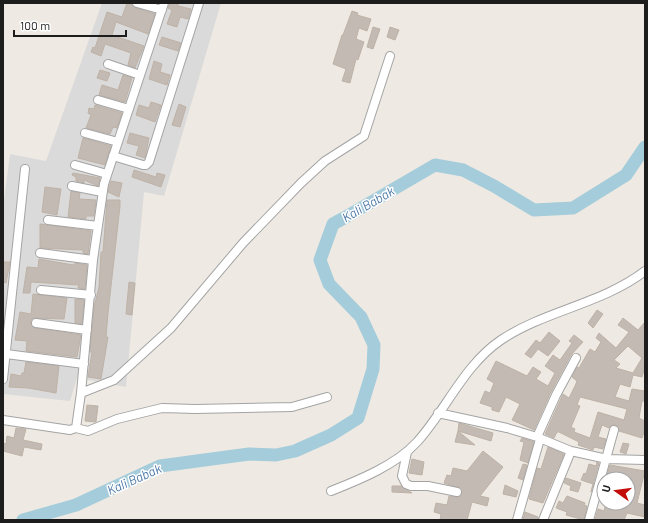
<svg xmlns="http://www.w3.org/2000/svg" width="648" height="523" font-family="Barlow,sans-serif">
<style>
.residential{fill:#dbdada}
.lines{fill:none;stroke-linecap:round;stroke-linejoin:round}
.river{stroke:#a5ccda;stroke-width:13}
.building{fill:#c2bab3;stroke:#bfb2a6;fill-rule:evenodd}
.street-casing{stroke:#a4a4a4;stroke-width:10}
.street{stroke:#fff;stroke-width:8}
.labels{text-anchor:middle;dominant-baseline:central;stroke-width:3;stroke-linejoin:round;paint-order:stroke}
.water-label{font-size:13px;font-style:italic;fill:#4d78a8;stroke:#fff}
</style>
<rect width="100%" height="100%" fill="#eeeae3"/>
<path class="residential" d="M102,3H221L164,196L144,192L126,387L77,378L70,401L3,394V208L10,154L46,161Z"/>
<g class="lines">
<path class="river" d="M23,520L76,505L160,466L249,454L276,455L295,451L331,435L358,418L373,369L374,345L361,317L329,284L320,260L333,224L344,218L435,165L463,170L494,186L534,210L573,208L626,175L645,147"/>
</g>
<path class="building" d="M127,3H132L136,8L155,14L148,34L116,22L112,35L144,46L135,68L128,65L131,53L105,44L101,56L91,52L93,47L95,48L107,12L122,17Z
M170,3H178V6L191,9L188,19L180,17L177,27L167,24L172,10L168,8Z
M352,11L358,13L357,15L371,19L367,31L359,28L356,39L364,42L358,60L356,59L350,83L342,81L346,69L333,64L342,35H343Z
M373,27L380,29L373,49L367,47Z
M390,27L399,30L395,40L387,37Z
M162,37L181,43L178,51L159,45Z
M154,61L162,64L160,72L170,75L167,85L149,79Z
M100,70L110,73L107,81L97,78Z
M123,75L132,78L125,102L99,95L102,85L118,90Z
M151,102L161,105L155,122L136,115L139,105L149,108Z
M179,104L186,107L180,127L172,125Z
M95,105L122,113L117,128L113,127L110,134L86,128L91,115L88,113L89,108L94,109Z
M130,133L149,138L145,158L136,155L139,146L127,143Z
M83,138L111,146L105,165L78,158Z
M134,170L156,177L157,173L165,175L161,187L132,177Z
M73,173L100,178L98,186L84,180V183L76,181V177L72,175Z
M111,181L122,183L119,197L108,192Z
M45,187L61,189L57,215L42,212Z
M71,191L80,193L79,199L96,200L94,216H86V219L68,217Z
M107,200H120V206L108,313L106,337H108L101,379L88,377L92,352H90L94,307L99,287L101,252H103Z
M40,224L91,231L88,254L83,253V250L40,248Z
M39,259L73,265L76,263L87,265L85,289L78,288L79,285L31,282L30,293H23L27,267L38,268Z
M3,262H10L6,283L3,282Z
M129,282L135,283L132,315L126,314Z
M33,294L67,298L64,319L34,318L31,320V325L35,328L81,335L77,357L26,351L27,341L15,340L20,312L31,314Z
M75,299L84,300L82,324L75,323Z
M597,310L603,314L593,328L588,323Z
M623,318L638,330L645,322V367L642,377L633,375L630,387L620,384L615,397L629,401L632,389L645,391V401H642L639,418L645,421V429L642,438L619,431L616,425H612L609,428L602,425L598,437L606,439L603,449L594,447L593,450L578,445L579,442L559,432H557L554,438L545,434L563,394L569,398L575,386L577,381L572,377L577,367L579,368L590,349L595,352L601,342L596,338L599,333L616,348L629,332L618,325ZM628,346L642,358L633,373L616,368L620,364L614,360ZM580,397L627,409L624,420L598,412L590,438L574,432L575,429L571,427L580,406L577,405Z
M549,332L560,341L548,356L538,349L531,358L525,354L536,340L540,343Z
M574,335L583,342L571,355L551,392L534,430L512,420L520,404L506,397L499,412L492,410V407L480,403L485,391L490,393L494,383L487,379L496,361L527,376L533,367L541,372L536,379L548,386L555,373L545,366L553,355L560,360L572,343L569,341Z
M26,362L59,366L56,393L28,388L9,387L11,374L21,376L22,373H24Z
M87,405L98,406L96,422L85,421Z
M459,423L493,433L491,441L458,431Z
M16,428L26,429L23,440L42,444L41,450L24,447L22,456L3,451V443L6,444L7,436L14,438Z
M458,431L475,445L455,442Z
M522,438L534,442L528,463L520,460L524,442L520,441Z
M623,443L629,444L626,454L620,452Z
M548,447L564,454L543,503L529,499L537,468L541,469Z
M483,451L503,467L480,496L489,498L487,506L472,502L467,520H440L441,514L434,512L436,503L447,505L449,496L458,497L462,493L460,488L444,483L447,475L451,476L453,468L467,471Z
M412,459L424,462L422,475L409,473Z
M597,462L599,463L591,492L593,484L581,480L584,473L586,474L589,464L596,466Z
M523,464L527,465L523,480L518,478Z
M610,465L645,471L637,503L645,505V517L627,513L624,520H595L598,509L604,511L606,503H628V479H606Z
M566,478L581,483L578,492L570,490L571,486L564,483Z
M505,485L518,491L516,497L503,494Z
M392,486H401L412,493L392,492Z
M567,496L585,503L584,505L587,506L584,520L566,515L567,512L556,508L559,501L563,503Z
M525,512L538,517V520H523Z"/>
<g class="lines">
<g class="street-casing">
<path id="street" d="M137,3L162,10
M108,64L140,75
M98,100L129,109
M85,133L118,142
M113,156L143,165H146L149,162L199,3
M75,165L107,174
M72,186L102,192
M48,220L98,226
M40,253L93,260
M41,290L91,295
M36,323L87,330
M6,354L84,364
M3,379L25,169
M81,393L114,380L171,328L243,243L301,183L325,161L364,136L390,56
M438,413L507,428L537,437L571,451L607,459L645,460
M3,420L70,430L76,428L88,431L117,419L162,408L195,409L292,407L327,397
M76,428L81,393L93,260L104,184L164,3
M537,437L556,395L576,358
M407,452L402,476L406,484L411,486H428L457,492
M331,491C359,480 396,465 417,442C446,410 464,365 501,340C546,310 602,304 645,271
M517,520L540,439
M543,520L571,451
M589,520L614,430"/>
</g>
<use href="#street" class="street"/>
</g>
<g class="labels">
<g class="water-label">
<text transform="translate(368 204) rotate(-30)">Kali Babak</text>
<text transform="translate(134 479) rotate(-24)">Kali Babak</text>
</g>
</g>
<rect width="648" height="523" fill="none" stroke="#1d1d1d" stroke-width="8"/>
<g transform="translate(616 491) rotate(284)"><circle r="19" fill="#ffffff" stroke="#a5a5a5"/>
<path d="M0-3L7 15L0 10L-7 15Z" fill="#c20d08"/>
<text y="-6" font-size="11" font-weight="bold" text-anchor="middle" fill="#1d1d1d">U</text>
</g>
<path d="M14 30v6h112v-6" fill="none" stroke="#1d1d1d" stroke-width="2"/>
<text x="20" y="30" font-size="12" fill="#1d1d1d" stroke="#ffffff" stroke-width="3" paint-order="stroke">100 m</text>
</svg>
